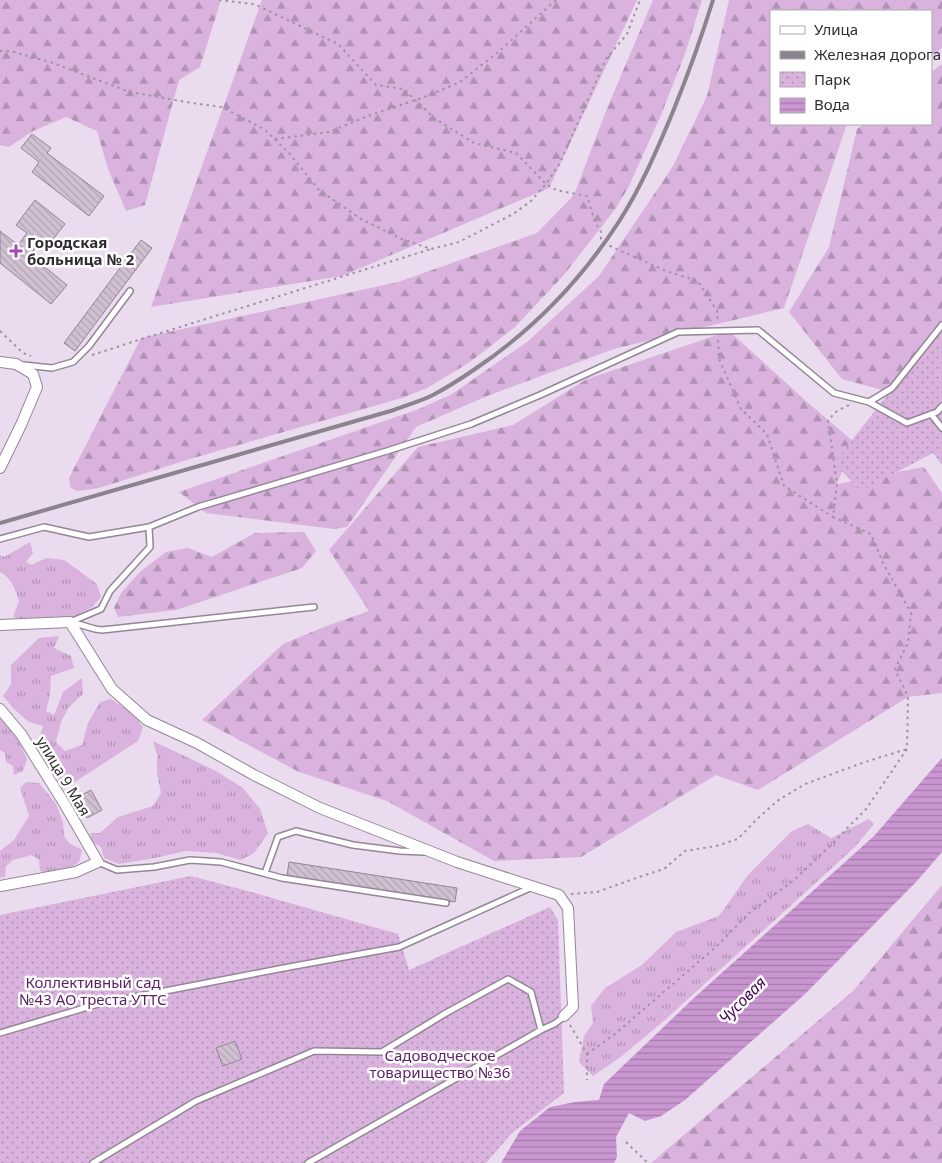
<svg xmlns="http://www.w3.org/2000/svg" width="942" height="1163" font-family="'Noto Sans',sans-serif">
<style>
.grass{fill:url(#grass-tufts)}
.forest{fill:url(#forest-firs)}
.park{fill:url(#park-dots)}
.water{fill:url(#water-rules)}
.building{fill:url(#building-back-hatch);stroke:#948496}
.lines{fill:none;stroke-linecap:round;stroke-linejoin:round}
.lane-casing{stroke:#958697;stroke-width:8}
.street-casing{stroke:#958697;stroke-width:12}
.path{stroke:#9f93a1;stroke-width:2;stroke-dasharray:2.5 4;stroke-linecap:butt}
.lane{stroke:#fff;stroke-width:5}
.street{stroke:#fff;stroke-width:10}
.rail{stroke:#8d828f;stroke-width:4}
.poi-dot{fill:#a448b2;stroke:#fff;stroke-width:2}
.labels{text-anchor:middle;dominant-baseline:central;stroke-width:5;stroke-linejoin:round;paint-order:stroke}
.poi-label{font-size:15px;font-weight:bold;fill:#312b32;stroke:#fff;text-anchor:start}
.street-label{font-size:15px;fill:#312b32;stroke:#fff}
.park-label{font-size:15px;fill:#5c1e65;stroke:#fff}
.water-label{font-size:16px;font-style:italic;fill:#480652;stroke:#fff}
</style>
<defs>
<pattern id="grass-tufts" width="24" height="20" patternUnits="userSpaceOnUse" patternTransform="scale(1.25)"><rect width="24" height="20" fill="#d9b3de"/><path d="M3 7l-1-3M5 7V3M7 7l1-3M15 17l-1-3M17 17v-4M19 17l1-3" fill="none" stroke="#b192b5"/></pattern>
<pattern id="forest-firs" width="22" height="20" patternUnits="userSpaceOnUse" patternTransform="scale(1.25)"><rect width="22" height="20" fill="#d9b3de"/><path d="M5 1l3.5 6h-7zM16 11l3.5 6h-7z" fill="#b192b5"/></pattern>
<pattern id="park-dots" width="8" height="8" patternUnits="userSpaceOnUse" patternTransform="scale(1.25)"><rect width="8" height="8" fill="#d9b3de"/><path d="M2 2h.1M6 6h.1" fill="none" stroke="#b192b5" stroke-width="1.8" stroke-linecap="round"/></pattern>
<pattern id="water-rules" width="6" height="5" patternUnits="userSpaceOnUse" patternTransform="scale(1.25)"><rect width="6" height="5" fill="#ca96d1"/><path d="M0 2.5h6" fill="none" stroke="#a57baa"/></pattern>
<pattern id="building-back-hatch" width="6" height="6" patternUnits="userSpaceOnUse" patternTransform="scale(1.25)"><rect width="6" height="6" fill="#d0c0d2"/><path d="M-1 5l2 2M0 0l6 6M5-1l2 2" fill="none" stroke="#b3a5b5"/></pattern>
</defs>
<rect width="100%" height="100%" fill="#ebdbee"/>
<path class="grass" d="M30,542L33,553L26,562L31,565L46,558L64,560L97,584L101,597L91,608L70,618H23L21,619L13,617L19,601C15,589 12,578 0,572V555L4,557Z
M59,636L54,648L71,656L74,668L51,676L50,695L46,711L54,715L63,692L82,678L83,694L69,707L61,722L56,742L65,751L82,745L88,723L100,702L111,699L133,714L143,727L138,741L67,787L59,786L57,773L41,751L40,736L43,726L29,722L13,708L3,696L11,684V665L39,638Z
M0,715L18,739L27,759L23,771L14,775L13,766L6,762L5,753L0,750Z
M153,741L216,771L243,788L260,809L268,833L254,853L241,860L216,853L186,851L155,858L119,864L104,858L101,847L89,840L91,833H100L118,817L153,806L161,793L157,773V755Z
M26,782L39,783L56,804L63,822L64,836L69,843L82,850L79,862C67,870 54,876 40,871L39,860L32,855L13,860L6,866L5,877L0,878V851L14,840L29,816L20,788Z
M869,819L874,824L855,847L665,1020L622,1056L593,1076L579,1062L584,1036L593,1023L591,1006L605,988L642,965L676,932L719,916L748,875L792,831L808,824L831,838Z"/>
<path class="forest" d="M0,0H221L200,67L179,80L145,205L126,211L108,169L97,131L66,117L31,132L9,147L0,145Z
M262,0H637L549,188L342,276L151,307Z
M653,0H702L685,54L661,115L629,186L616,208L563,276L515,327L470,362L427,388L402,398L190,459L99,488L78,491L71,488L69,478L141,338L398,282L537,233L574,195L606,111Z
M729,0H942V48L931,57V11H771V124H847L784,308L614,349L487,396L416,427L347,527L334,529L206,513L179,492L419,409L452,394L527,342L599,276L673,166L707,96Z
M942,64V366L919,400L842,379L789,312L829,247L857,129L864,124H931V72Z
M729,331L807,402L854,442L837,484L924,467L942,493V693L908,697L758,790L716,775L581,857L494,861L387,801L299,772L202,720L283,644L324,627L369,611L329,550L418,447L513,425L587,379Z
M304,532L316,551L302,568L176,610L118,617L114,608L121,593L141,571L166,552L188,548L212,557L255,533Z
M942,885V1163H651L853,991Z"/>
<path class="park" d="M942,325V465L933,453L861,491L834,463Z
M191,876L255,893L398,934L409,970L550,907L558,920L564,1093L512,1133L486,1163H0V915Z"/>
<path class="water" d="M942,758V852L917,881L804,995L685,1100L661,1116L645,1121L629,1113L616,1137L617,1157L614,1163H501L520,1131L550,1107L575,1102L599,1100L604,1084L695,997L874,836Z"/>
<path class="building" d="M32,134L51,148L47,153L104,196L89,216L32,172L39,162L21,148Z
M35,200L65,224L46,248L39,243L30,255L67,285L51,304L0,263V231L18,245L27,233L16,225Z
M141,240L152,248L75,351L64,343Z
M91,790L102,810L87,818L76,798Z
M289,862L457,888L455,902L287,876Z
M235,1041L242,1059L223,1066L216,1048Z"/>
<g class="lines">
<g class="lane-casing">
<path id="lane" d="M24,365L52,368L73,362L89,346L130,291
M869,402L892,388L942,325
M931,414L942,428
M0,539L44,527L89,537L149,527L198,507L387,451L471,424L540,395L678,332L758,330L834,393L869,402L907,423L937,412L942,406
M70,622L101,609L110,591L150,547L149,527
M71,622L95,629L102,630L314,607
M98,862L117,870L154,867L190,860L221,862L282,878L446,903
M265,873L278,837L296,831L353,845L400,851L424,852
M0,1033L98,1004L289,967L399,947L532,887
M93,1163L196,1101L314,1051L382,1052L446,1013L508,979L531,992L541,1030
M308,1163L541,1030L554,1024L564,1017"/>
</g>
<g class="street-casing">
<path id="street" d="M0,362L16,364L33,374L37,387L21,425L0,468
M0,625L70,622L112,689L147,720L197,743L254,775L320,808L457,862L559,895L568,908L573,1007L564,1016
M0,709L21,734L64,803L98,862L76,872L6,885L0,886"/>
</g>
<path class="path" d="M219,0L254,4L338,44L376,85L404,89L434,118L474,143L516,153L546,184L556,190L587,196L595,222L601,232V239L610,246L666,271L698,281L717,311L718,322
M0,51H10L50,62L130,92L192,103L222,107L264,129L289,153L319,190L361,219L402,239L431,249L459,242L513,214L530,202L546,184L560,163L606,59L627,34L640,0
M275,139L329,132L373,114L422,98L460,82L497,53L556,0
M0,331L23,353L31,356
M718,340L719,359L741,409L767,434L784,486L833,517
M92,355L151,336L431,249
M571,894L597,892L639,877L664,869L685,851L716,846L738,839L755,821L777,801L805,784L865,762L907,749
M570,1025L587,1054V1080
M587,1054L615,1034L717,946L749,913L793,881L831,845L866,809L907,749L908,697L895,669L908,643L911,613L883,563L871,534L833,517L837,484L828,420L837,411L849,405
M626,1142L648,1163"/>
<use href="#lane" class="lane"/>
<use href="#street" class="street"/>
<path class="rail" d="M0,523L394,410C407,405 421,401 433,395C448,387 462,378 475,369C533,330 582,279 620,220C641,187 657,150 672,114C687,77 701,39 713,0"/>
</g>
<path class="poi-dot" d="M13.5 243.5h5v5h5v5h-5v5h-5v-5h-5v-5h5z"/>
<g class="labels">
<g class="poi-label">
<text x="27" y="242">Городская<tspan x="27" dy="17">больница № 2</tspan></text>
</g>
<g class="street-label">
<text transform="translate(64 776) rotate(59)">улица 9 Мая</text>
</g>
<g class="park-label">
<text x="93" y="982">Коллективный сад<tspan x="93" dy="17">№43 АО треста УТТС</tspan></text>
<text x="440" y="1055">Садоводческое<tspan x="440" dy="17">товарищество №36</tspan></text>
</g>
<g class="water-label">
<text transform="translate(742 1000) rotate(-45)">Чусовая</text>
</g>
</g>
<rect x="770" y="10" width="162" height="115" fill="#ffffff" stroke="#adaaad"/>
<rect x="780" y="26" width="25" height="8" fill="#ffffff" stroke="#adaaad"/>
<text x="814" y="35" font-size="15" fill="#312b32">Улица</text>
<rect x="780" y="51" width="25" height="8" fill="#8d828f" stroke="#adaaad"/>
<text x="814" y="60" font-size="15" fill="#312b32">Железная дорога</text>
<rect x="780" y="72" width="25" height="15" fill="url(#park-dots)" stroke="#adaaad"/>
<text x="814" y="85" font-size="15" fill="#312b32">Парк</text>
<rect x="780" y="98" width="25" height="15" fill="url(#water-rules)" stroke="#adaaad"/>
<text x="814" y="110" font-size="15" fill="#312b32">Вода</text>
</svg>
